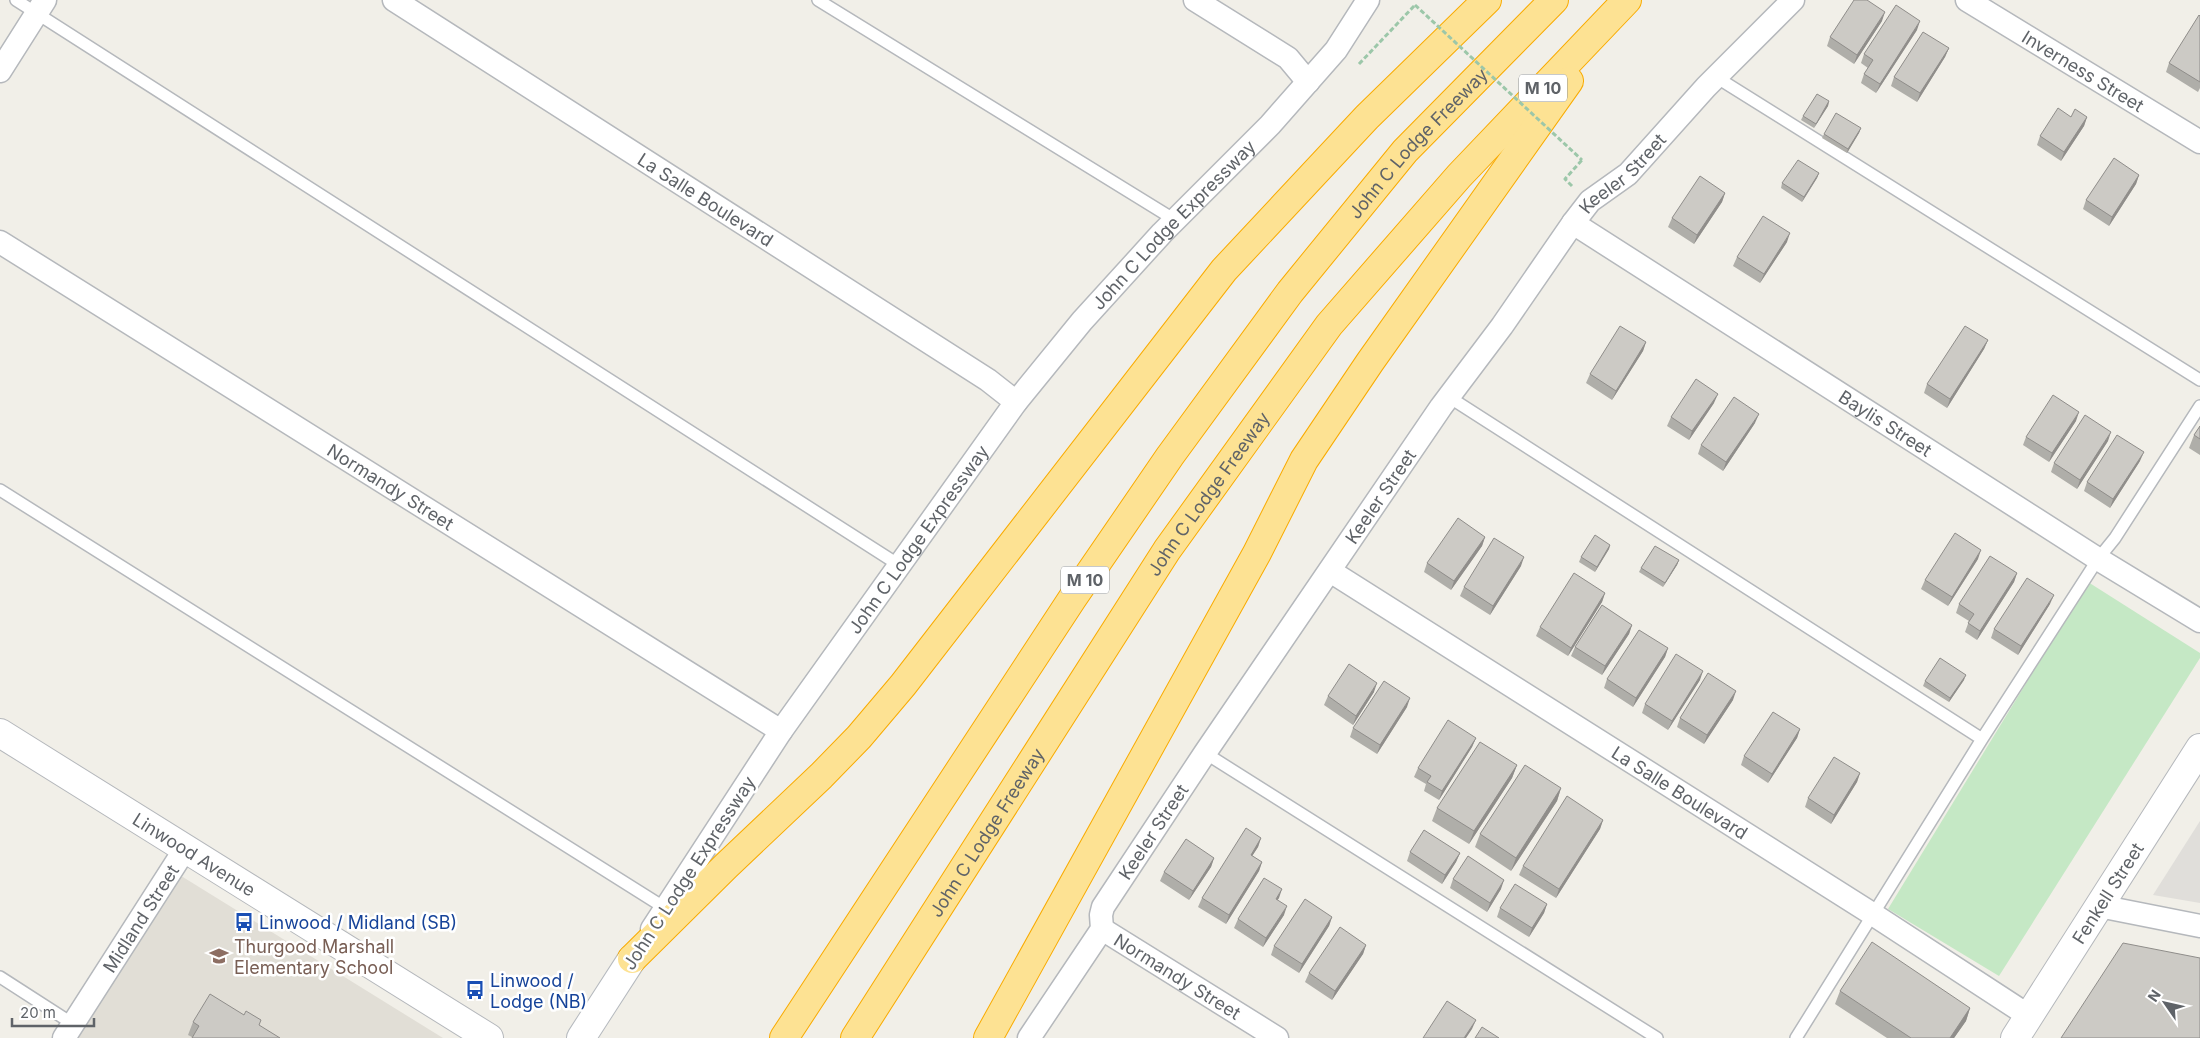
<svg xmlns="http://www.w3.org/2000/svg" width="2200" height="1038" font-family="Inter,sans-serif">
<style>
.industrial{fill:#e0deda}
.education{fill:#e1ded6}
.green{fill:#c5e8c5}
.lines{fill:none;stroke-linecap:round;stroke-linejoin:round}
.service-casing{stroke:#b5b8bc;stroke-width:14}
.minor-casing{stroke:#b5b8bc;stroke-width:25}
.tertiary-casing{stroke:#b5b8bc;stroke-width:30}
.secondary-casing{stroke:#b6babf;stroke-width:30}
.motorway-casing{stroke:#f9ab00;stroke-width:30}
.path{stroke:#9cc7a9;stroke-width:3;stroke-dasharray:5 2.5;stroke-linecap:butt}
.service{stroke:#fff;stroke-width:11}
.minor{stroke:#fff;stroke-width:22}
.tertiary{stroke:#fff;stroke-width:28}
.secondary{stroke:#fff;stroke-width:28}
.motorway{stroke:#fde293;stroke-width:28}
.path-bridge{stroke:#9cc7a9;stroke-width:3;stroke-dasharray:5 2.5;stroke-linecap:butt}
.wall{fill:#afaea9}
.shaded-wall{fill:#8f8d8a}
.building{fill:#cccac5;stroke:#8f8d8a}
.labels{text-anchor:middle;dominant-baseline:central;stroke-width:5;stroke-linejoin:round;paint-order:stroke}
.shield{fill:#fff;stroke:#8f9295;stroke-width:1}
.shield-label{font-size:16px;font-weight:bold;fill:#5f6368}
.street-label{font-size:18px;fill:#5f6368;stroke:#fff}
.transit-label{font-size:18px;fill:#164399;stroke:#fff;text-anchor:start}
.education-label{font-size:18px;fill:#785e54;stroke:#fff;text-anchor:start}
</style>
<rect width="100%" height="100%" fill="#f1efe8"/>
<path class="industrial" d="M2200,821V903L2153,895Z"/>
<path class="education" d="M178,874L443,1038H76Z"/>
<path class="green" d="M2088,582L2200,653V658L1999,976L1888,909Z"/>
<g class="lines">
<g class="service-casing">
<path id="service" d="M16,0L899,565
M818,0L1175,220
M1716,77L2200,380
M1449,397L1982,739
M0,490L665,908
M1205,753L1657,1038
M0,977L73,1024
M1796,1038L1982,739L2098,559L2115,538L2200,406"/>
</g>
<g class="minor-casing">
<g id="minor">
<path id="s1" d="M394,0L988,380L1016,402"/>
<path d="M1195,0L1288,58L1308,82"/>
<path id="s2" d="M1967,0L2200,142"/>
<path d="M0,71L45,0"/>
<path id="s3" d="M1573,223L2098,559L2200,621"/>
<path id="s4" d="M0,242L781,731"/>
<path id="s5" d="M1330,571L1874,915L2029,1016"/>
<path d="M2099,906L2200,926"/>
<path id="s6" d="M652,929L781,731L1016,402L1082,321L1162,233L1270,125L1336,50L1368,0"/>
<path id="s7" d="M1102,929L1277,1038"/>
<path id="s8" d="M64,1038L185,849"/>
<path id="s9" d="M1029,1038L1102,929L1101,915L1103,907L1205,753L1441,407L1502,326L1573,223L1590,201L1628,174L1706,87L1793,0"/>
</g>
</g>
<g class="tertiary-casing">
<g id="tertiary">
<path id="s10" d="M0,733L489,1038"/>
<path id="s11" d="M2015,1038L2200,748"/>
</g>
</g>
<g class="secondary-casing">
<path id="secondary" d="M581,1038L632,959"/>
</g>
<g class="motorway-casing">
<g id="motorway">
<path d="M632,959L726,866L821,776L859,737L903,685L1224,270L1367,117L1487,0"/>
<path id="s12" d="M784,1038L1072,599L1170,456L1290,292L1405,151L1554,0"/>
<path id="s13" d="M855,1038L1167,550L1329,325L1459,176L1627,0"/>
<path d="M988,1038L1257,553L1304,460L1370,362L1569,81"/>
</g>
</g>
<path class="path" d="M1359,64L1415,5
M1572,186L1565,179L1582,160"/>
<use href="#service" class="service"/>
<use href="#minor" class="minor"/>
<use href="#tertiary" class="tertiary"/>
<use href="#secondary" class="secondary"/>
<use href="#motorway" class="motorway"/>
<path class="path-bridge" d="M1415,5L1582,160"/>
</g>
<path class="wall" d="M2200,16V88L2198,92L2166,72L2169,63Z
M1882,21L1854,64L1827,46L1830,37Z
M1917,30L1876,93L1861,83L1864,74L1868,68L1861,63L1864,54Z
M1949,48L1945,57L1917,102L1891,86L1894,77Z
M1829,101L1828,106L1814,128L1801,120L1803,116Z
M2071,117H2087L2084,126L2061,161L2037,145L2040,136Z
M1861,128L1859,133L1847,153L1822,138L1824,134Z
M1819,173L1817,178L1802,202L1781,188L1782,183Z
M2139,175L2136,184L2109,226L2083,209L2086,200Z
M1725,193L1722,202L1694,244L1668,227L1672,218Z
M1787,242L1760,283L1733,266L1737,257Z
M1988,340L1984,349L1947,408L1924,393L1927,384Z
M1646,342L1643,351L1612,400L1586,383L1590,374Z
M1714,403L1689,440L1667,426L1671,417Z
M2076,421L2049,462L2023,445L2026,437Z
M1755,423L1723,471L1698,454L1701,445Z
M2200,426V455L2189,448L2194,435Z
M2108,441L2077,489L2051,472L2054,463Z
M2140,461L2110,508L2084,491L2087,482Z
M1485,537L1482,546L1451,590L1424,572L1427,563Z
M1610,545L1609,549L1595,572L1579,562L1581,557Z
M1978,559L1948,606L1921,589L1925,580Z
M1679,560L1677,565L1663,587L1639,572L1641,568Z
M1521,566L1490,615L1460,596L1464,587Z
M2017,573L2014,582L1977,640L1965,632L1969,621L1956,613L1959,604Z
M1605,593L1602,602L1568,656L1536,636L1540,627Z
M2050,604L2018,655L1991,638L1994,629Z
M1632,625L1629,634L1602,675L1571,656L1575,647Z
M1668,648L1665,657L1633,707L1604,688L1607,679Z
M1700,680L1668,730L1642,713L1645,704Z
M1964,680L1949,702L1923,686L1925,681Z
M1374,692L1353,725L1324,705L1328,696Z
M1733,700L1704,744L1677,727L1680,718Z
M1407,707L1377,754L1350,737L1353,728Z
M1800,729L1797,738L1768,783L1741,765L1744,756Z
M1476,738L1472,747L1439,800L1424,791L1426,784L1414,777L1418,768Z
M1517,765L1512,778L1469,844L1432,821L1437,808Z
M1860,773L1857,782L1831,824L1805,807L1808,798Z
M1561,788L1557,801L1511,871L1475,847L1480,834Z
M1603,820L1600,829L1556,898L1519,875L1523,866Z
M1261,838L1258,847L1252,856L1262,862L1259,871L1226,924L1198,907L1202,898Z
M1410,852L1460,853L1456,862L1442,884L1407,861Z
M1214,858L1211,867L1189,900L1160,881L1164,872Z
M1453,879L1501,889L1487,912L1450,888Z
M1279,898L1277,900L1284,915L1263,947L1234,928L1238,919Z
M1547,904L1544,913L1529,937L1497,917L1500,908Z
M1332,917L1329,926L1299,973L1271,955L1274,946Z
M1366,945L1363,954L1332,1000L1305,982L1309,973Z
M1840,991L1970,1008L1966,1021L1954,1038H1887L1835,1004Z
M244,1015L261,1020L192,1037L188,1035L193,1022Z"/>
<path class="shaded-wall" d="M1885,12L1882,21L1854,64L1857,55Z
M1920,21L1917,30L1876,93L1880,84Z
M1949,48L1945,57L1917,102L1920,93Z
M1829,101L1828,106L1814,128L1816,124Z
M2087,117L2084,126L2061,161L2064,152Z
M1861,128L1859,133L1847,153L1848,149Z
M1819,173L1817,178L1802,202L1804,197Z
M2139,175L2136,184L2109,226L2112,217Z
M1725,193L1722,202L1694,244L1697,235Z
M1790,233L1787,242L1760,283L1764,274Z
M1988,340L1984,349L1947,408L1950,399Z
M1646,342L1643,351L1612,400L1616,391Z
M1718,394L1714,403L1689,440L1692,431Z
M2079,412L2076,421L2049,462L2052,453Z
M1759,414L1755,423L1723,471L1726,462Z
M2111,432L2108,441L2077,489L2080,480Z
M2144,452L2140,461L2110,508L2113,499Z
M1485,537L1482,546L1451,590L1454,581Z
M1610,545L1609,549L1595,572L1597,567Z
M1981,550L1978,559L1948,606L1952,597Z
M1524,557L1521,566L1490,615L1493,606Z
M1679,560L1677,565L1663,587L1665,583Z
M2017,573L2014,582L1977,640L1980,631Z
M1605,593L1602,602L1568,656L1571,648Z
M2054,595L2050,604L2018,655L2021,646Z
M1632,625L1629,634L1602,675L1605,666Z
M1668,648L1665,657L1633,707L1636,698Z
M1703,671L1700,680L1668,730L1672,721Z
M1966,675L1964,680L1949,702L1950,698Z
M1377,683L1374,692L1353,725L1356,716Z
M1736,691L1733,700L1704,744L1707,735Z
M1410,698L1407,707L1377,754L1380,745Z
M1800,729L1797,738L1768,783L1772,774Z
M1476,738L1472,747L1439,800L1442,791Z
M1517,765L1512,778L1469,844L1474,831Z
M1860,773L1857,782L1831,824L1834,815Z
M1561,788L1557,801L1511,871L1516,858Z
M1603,820L1600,829L1556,898L1559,889Z
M1261,838L1258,847L1247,864L1251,855Z
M1460,853L1456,862L1442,884L1445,875Z
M1214,858L1211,867L1189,900L1193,891Z
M1262,862L1259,871L1226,924L1229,915Z
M1504,880L1501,889L1487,912L1490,903Z
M1282,889L1279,898L1272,908L1276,899Z
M1547,904L1544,913L1529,937L1532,928Z
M1287,906L1284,915L1263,947L1266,938Z
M1332,917L1329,926L1299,973L1302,964Z
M1366,945L1363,954L1332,1000L1335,991Z
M1970,1008L1966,1021L1954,1038H1950Z
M1476,1020L1472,1029L1466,1038H1464Z"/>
<path class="building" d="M1854,0H1867L1885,12L1857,55L1830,37Z
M1896,5L1920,21L1880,84L1864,74L1873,60L1864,54Z
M2199,15L2200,16V82L2169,63Z
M1923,32L1949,48L1920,93L1894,77Z
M1817,94L1829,101L1816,124L1803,116Z
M2058,108L2071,117L2075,109L2087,117L2064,152L2040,136Z
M1836,113L1861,128L1848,149L1824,134Z
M2114,158L2139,175L2112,217L2086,200Z
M1798,160L1819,173L1804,197L1782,183Z
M1700,176L1725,193L1697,235L1672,218Z
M1763,216L1790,233L1764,274L1737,257Z
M1620,326L1646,342L1616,391L1590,374Z
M1965,326L1988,340L1950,399L1927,384Z
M1696,379L1718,394L1692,431L1671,417Z
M2053,395L2079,412L2052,453L2026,437Z
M1734,397L1759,414L1726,462L1701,445Z
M2085,415L2111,432L2080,480L2054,463Z
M2200,426V439L2194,435Z
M2117,435L2144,452L2113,499L2087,482Z
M1458,518L1485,537L1454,581L1427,563Z
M1955,533L1981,550L1952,597L1925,580Z
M1595,535L1610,545L1597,567L1581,557Z
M1494,538L1524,557L1493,606L1464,587Z
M1655,546L1679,560L1665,583L1641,568Z
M1990,556L2017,573L1980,631L1968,623L1974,614L1959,604Z
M1574,573L1605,593L1571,648L1540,627Z
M2027,578L2054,595L2021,646L1994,629Z
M1602,605L1632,625L1605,666L1575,647Z
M1639,630L1668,648L1636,698L1607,679Z
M1676,654L1703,671L1672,721L1645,704Z
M1940,658L1966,675L1950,698L1925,681Z
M1349,664L1377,683L1356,716L1328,696Z
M1708,673L1736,691L1707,735L1680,718Z
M1384,681L1410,698L1380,745L1353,728Z
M1773,712L1800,729L1772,774L1744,756Z
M1448,720L1476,738L1442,791L1427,782L1431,776L1418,768Z
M1480,742L1517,765L1474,831L1437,808Z
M1834,757L1860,773L1834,815L1808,798Z
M1525,765L1561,788L1516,858L1480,834Z
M1567,796L1603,820L1559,889L1523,866Z
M1246,828L1261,838L1251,855L1262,862L1229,915L1202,898Z
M1424,830L1460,853L1445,875L1410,852Z
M1186,839L1214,858L1193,891L1164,872Z
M1468,856L1504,880L1490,903L1453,879Z
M1264,878L1282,889L1276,899L1287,906L1266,938L1238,919Z
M1515,884L1547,904L1532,928L1500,908Z
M1305,899L1332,917L1302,964L1274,946Z
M1340,927L1366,945L1335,991L1309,973Z
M1872,942L1970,1008L1950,1038H1911L1840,991Z
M2123,943L2200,958V1038H2061Z
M210,994L244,1015L246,1011L261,1020L259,1025L280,1038H192L199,1026L193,1022Z
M1447,1001L1476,1020L1464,1038H1423Z
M1482,1027L1499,1038H1475Z"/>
<defs>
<g id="bus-bare" transform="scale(1.5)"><path d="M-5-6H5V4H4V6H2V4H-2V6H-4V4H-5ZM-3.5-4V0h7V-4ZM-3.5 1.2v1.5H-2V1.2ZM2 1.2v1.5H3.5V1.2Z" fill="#1a4fb4" stroke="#fff" stroke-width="2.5" paint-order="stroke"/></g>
<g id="school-bare" transform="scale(1.5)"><path d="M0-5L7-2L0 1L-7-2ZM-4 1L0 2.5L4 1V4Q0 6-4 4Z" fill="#8d6e63" stroke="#fff" stroke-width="2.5" paint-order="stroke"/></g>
</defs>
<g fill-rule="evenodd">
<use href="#bus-bare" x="244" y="922"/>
<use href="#school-bare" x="219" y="956"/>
<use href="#bus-bare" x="475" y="990"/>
</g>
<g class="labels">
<g class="shield">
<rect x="1519" y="74.5" width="48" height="27" rx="4"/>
<rect x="1061" y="566.5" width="48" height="27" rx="4"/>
</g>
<g class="shield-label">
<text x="1543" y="88">M 10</text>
<text x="1085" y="580">M 10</text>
</g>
<g class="street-label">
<text stroke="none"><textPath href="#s2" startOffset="136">Inverness Street</textPath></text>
<text stroke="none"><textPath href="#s12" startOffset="1098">John C Lodge Freeway</textPath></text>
<text stroke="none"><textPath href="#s9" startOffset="1054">Keeler Street</textPath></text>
<text stroke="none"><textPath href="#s1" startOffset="370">La Salle Boulevard</textPath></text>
<text stroke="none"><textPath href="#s6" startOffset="878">John C Lodge Expressway</textPath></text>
<text stroke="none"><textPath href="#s3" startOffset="371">Baylis Street</textPath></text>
<text stroke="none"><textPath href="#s4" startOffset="461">Normandy Street</textPath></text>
<text stroke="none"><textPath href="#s13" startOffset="649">John C Lodge Freeway</textPath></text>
<text stroke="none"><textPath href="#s9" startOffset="649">Keeler Street</textPath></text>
<text stroke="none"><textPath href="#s6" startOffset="472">John C Lodge Expressway</textPath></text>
<text stroke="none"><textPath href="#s5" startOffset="414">La Salle Boulevard</textPath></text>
<text stroke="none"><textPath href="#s13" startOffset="244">John C Lodge Freeway</textPath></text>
<text stroke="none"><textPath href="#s9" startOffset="244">Keeler Street</textPath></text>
<text stroke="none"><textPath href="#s10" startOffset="229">Linwood Avenue</textPath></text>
<text transform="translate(689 873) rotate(-57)">John C Lodge Expressway</text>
<text stroke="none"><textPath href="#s11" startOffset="172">Fenkell Street</textPath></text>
<text stroke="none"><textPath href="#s8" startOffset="142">Midland Street</textPath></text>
<text stroke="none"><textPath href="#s7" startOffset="89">Normandy Street</textPath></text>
</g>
<g class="transit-label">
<text x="259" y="922">Linwood / Midland (SB)</text>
<text x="490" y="980">Linwood /<tspan x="490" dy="21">Lodge (NB)</tspan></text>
</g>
<g class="education-label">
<text x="234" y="946">Thurgood Marshall<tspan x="234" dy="21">Elementary School</tspan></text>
</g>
</g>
<g transform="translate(2165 1003) rotate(304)" stroke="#ffffff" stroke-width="4" paint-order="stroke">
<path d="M0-4L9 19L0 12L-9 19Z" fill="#5f6368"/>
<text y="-8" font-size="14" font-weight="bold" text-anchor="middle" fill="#5f6368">N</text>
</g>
<path d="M12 1018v8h82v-8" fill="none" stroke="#5f6368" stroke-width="2.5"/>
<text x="20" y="1018" font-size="15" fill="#5f6368" stroke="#ffffff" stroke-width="4" paint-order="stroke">20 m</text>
</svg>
